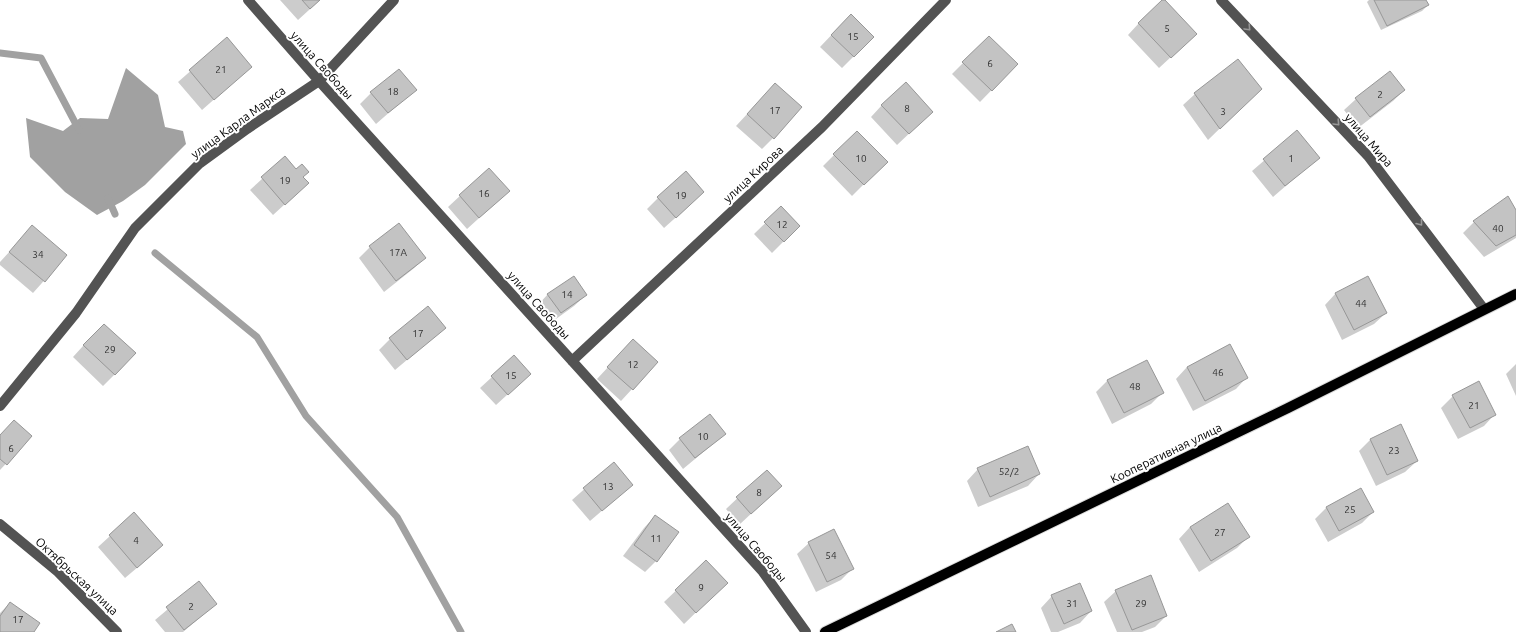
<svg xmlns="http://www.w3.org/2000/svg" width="1516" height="632" font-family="Ubuntu,sans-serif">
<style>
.water{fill:#a1a1a1}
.shadow{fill:#0003}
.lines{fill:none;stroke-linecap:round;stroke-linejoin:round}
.stream{stroke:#a1a1a1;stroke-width:7}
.building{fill:#c3c3c3;stroke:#979797}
.major-casing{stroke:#dbdbdb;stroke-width:12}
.minor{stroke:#535353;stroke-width:10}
.major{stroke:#000;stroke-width:10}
.oneway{stroke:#989898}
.labels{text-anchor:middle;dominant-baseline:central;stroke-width:4;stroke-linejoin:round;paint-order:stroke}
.number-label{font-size:10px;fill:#313131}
.street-label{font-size:12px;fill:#000;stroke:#fff}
</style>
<rect width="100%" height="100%" fill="#fff"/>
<path class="water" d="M126,68L158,95L165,127L183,131L186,144L145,185L123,201L97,215L65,192L30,157L26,118L63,131L80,118L108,119Z"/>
<path class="shadow" d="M280,0H320L298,20Z
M1369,0H1425L1428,5L1422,11L1381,30L1367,2Z
M1139,23L1184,45L1159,68L1128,35Z
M839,27L854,56L842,68L820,47Z
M989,37L1017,64L980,102L952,74Z
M227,39L251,67L202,110L178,82Z
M1238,61L1249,100L1208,140L1183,105L1195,94Z
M1390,72L1404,90L1393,101L1358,128L1344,110L1356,99Z
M775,84L773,138L762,149L736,126Z
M415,90L376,124L360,104L371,93Z
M882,105L932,112L897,145L871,117Z
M1297,132L1318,158L1273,197L1252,171Z
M834,155L886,162L852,196L823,166Z
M285,158L302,177L296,194L273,215L250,190Z
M489,169L509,191L467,229L448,207Z
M658,198L692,203L664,228L647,209Z
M781,208L799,226L772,253L754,234Z
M1516,212V238L1484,257L1463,233L1474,222Z
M32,227L66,256L33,293L0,265V262Z
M370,247L425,258L413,269L384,292L359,258Z
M1336,293L1386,313L1374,324L1342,340L1325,305Z
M548,294L586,295L574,306L549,324L537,306Z
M445,328L395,370L379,350L390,339Z
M92,336L115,374L103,386L73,357Z
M622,352L657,362L621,401L597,379Z
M1516,364V396L1506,374Z
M1187,367L1247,377L1236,389L1193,411L1176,379Z
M492,377L518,385L496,405L480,388Z
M1108,380L1162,393L1151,404L1112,424L1096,392Z
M1453,396L1495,414L1484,426L1458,439L1441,408Z
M1400,426L1417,461L1405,472L1376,486L1359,451L1370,440Z
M725,434L683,469L669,450L680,439Z
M0,435L31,437L0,470Z
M614,463L632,485L590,521L572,500Z
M978,469L1039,474L1028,486L978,507L967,481Z
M766,471L781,486L739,525L726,509Z
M1327,507L1373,512L1362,523L1328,542L1315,519Z
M134,514L151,556L125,578L98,547Z
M655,516L656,561L645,572L623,556L644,528Z
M1190,527L1248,537L1237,548L1199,572L1179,539Z
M809,543L852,569L841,580L816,592L797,554Z
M706,562L715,594L684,624L664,602Z
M199,583L216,604L183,632H165L155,620Z
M1116,591L1166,616L1155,627L1142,632H1117L1104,602Z
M1052,596L1091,611L1080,623L1058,632H1051L1041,608Z
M10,603L32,632H0V613Z"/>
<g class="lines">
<path class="stream" d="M0,53L41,58L79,130
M108,198L115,214
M155,253L257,337L306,416L397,517L461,632"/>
</g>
<path class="building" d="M302,0H320L310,9Z
M1162,0H1165L1197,34L1171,58L1138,23Z
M1374,0H1426L1429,5L1387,26Z
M851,14L874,37L854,57L831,35Z
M989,36L1018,64L992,91L962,62Z
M227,37L252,67L214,100L189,70Z
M1238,59L1262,89L1220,129L1194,93Z
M399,69L417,90L388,113L370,92Z
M1390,71L1405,90L1370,117L1355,98Z
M906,82L933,112L909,134L881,105Z
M775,83L802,107L774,139L747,114Z
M1297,130L1320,158L1285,186L1263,159Z
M857,131L888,162L864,185L833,154Z
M285,156L296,169L302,164L309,172L303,177L309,183L285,205L261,177Z
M489,168L510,191L479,218L459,195Z
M686,171L704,192L676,218L657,197Z
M1508,196L1516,210V235L1496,246L1473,221Z
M781,206L800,226L784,242L764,222Z
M399,223L426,258L396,281L369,246Z
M32,225L67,255L45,282L9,252Z
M574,276L587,295L561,313L547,294Z
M1368,276L1387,313L1354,330L1335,293Z
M428,306L446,328L407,360L389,338Z
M104,324L136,353L115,375L83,345Z
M633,339L658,362L633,390L607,367Z
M1230,344L1248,378L1205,401L1187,367Z
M514,355L531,374L508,395L491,376Z
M1147,360L1164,393L1124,413L1107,380Z
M1479,381L1496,415L1470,428L1452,395Z
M710,414L726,434L695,458L679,438Z
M14,420L32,436L7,465L0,459V435Z
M1401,424L1418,461L1387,475L1370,439Z
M1028,446L1040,474L990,497L977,468Z
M614,462L633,485L602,511L583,488Z
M767,470L782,486L751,514L736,497Z
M1361,488L1374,512L1339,531L1326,507Z
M1228,503L1250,537L1211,561L1190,527Z
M134,512L163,545L137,568L109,535Z
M655,515L679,532L657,562L634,545Z
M834,529L854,569L827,582L808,542Z
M706,560L728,583L696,613L675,590Z
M1151,575L1167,616L1132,630L1115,590Z
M199,581L217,604L184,630L166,607Z
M1080,583L1092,611L1064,624L1051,595Z
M10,602L40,623L34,632H0V616Z
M1012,624L1016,632H996Z"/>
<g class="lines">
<g class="major-casing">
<path id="major" d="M825,632L1288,408L1516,294"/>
</g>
<path class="minor" d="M248,0L319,81L763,572L806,632
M1221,0L1368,156L1484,309
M572,361L822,127L946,0
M0,406L76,313L135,228L199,164L247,129L319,81L394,0
M0,524L58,572L117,632"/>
<use href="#major" class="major"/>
</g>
<defs><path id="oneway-chevron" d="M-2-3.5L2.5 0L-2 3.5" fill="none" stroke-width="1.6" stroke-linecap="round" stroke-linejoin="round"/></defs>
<g class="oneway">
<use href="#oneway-chevron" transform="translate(1248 28) rotate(47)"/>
<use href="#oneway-chevron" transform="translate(1337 123) rotate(47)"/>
<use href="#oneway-chevron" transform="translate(1420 223) rotate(52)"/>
</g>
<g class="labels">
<g class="number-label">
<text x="1167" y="28">5</text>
<text x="853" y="36">15</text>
<text x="990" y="63">6</text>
<text x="221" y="69">21</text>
<text x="393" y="91">18</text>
<text x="1380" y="94">2</text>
<text x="907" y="108">8</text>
<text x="775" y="110">17</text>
<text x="1223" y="111">3</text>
<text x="861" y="158">10</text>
<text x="1291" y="158">1</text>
<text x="285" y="180">19</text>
<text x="484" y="193">16</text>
<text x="681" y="195">19</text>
<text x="782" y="224">12</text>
<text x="1498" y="228">40</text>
<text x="398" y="252">17А</text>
<text x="38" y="254">34</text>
<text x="567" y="294">14</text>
<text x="1361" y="303">44</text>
<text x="418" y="333">17</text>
<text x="110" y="349">29</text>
<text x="633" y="364">12</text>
<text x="1218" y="372">46</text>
<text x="511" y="375">15</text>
<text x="1135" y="386">48</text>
<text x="1474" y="405">21</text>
<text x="703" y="436">10</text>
<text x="11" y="448">6</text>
<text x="1394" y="450">23</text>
<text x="1009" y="471">52/2</text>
<text x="608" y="486">13</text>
<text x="759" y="492">8</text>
<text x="1350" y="509">25</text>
<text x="1220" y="532">27</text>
<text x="656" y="538">11</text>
<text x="136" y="540">4</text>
<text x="831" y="555">54</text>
<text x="701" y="587">9</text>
<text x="1072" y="603">31</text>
<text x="1141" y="603">29</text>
<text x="191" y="606">2</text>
<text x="18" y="619">17</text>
</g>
<g class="street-label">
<text transform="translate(322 65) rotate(48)">улица Свободы</text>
<text transform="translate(238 122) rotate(-36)">улица Карла Маркса</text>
<text transform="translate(1369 140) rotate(49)">улица Мира</text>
<text transform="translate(753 174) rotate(-43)">улица Кирова</text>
<text transform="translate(539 305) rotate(48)">улица Свободы</text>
<text transform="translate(1166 453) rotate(-26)">Кооперативная улица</text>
<text transform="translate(756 547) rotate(49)">улица Свободы</text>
<text transform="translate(77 576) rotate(43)">Октябрьская улица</text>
</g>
</g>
</svg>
